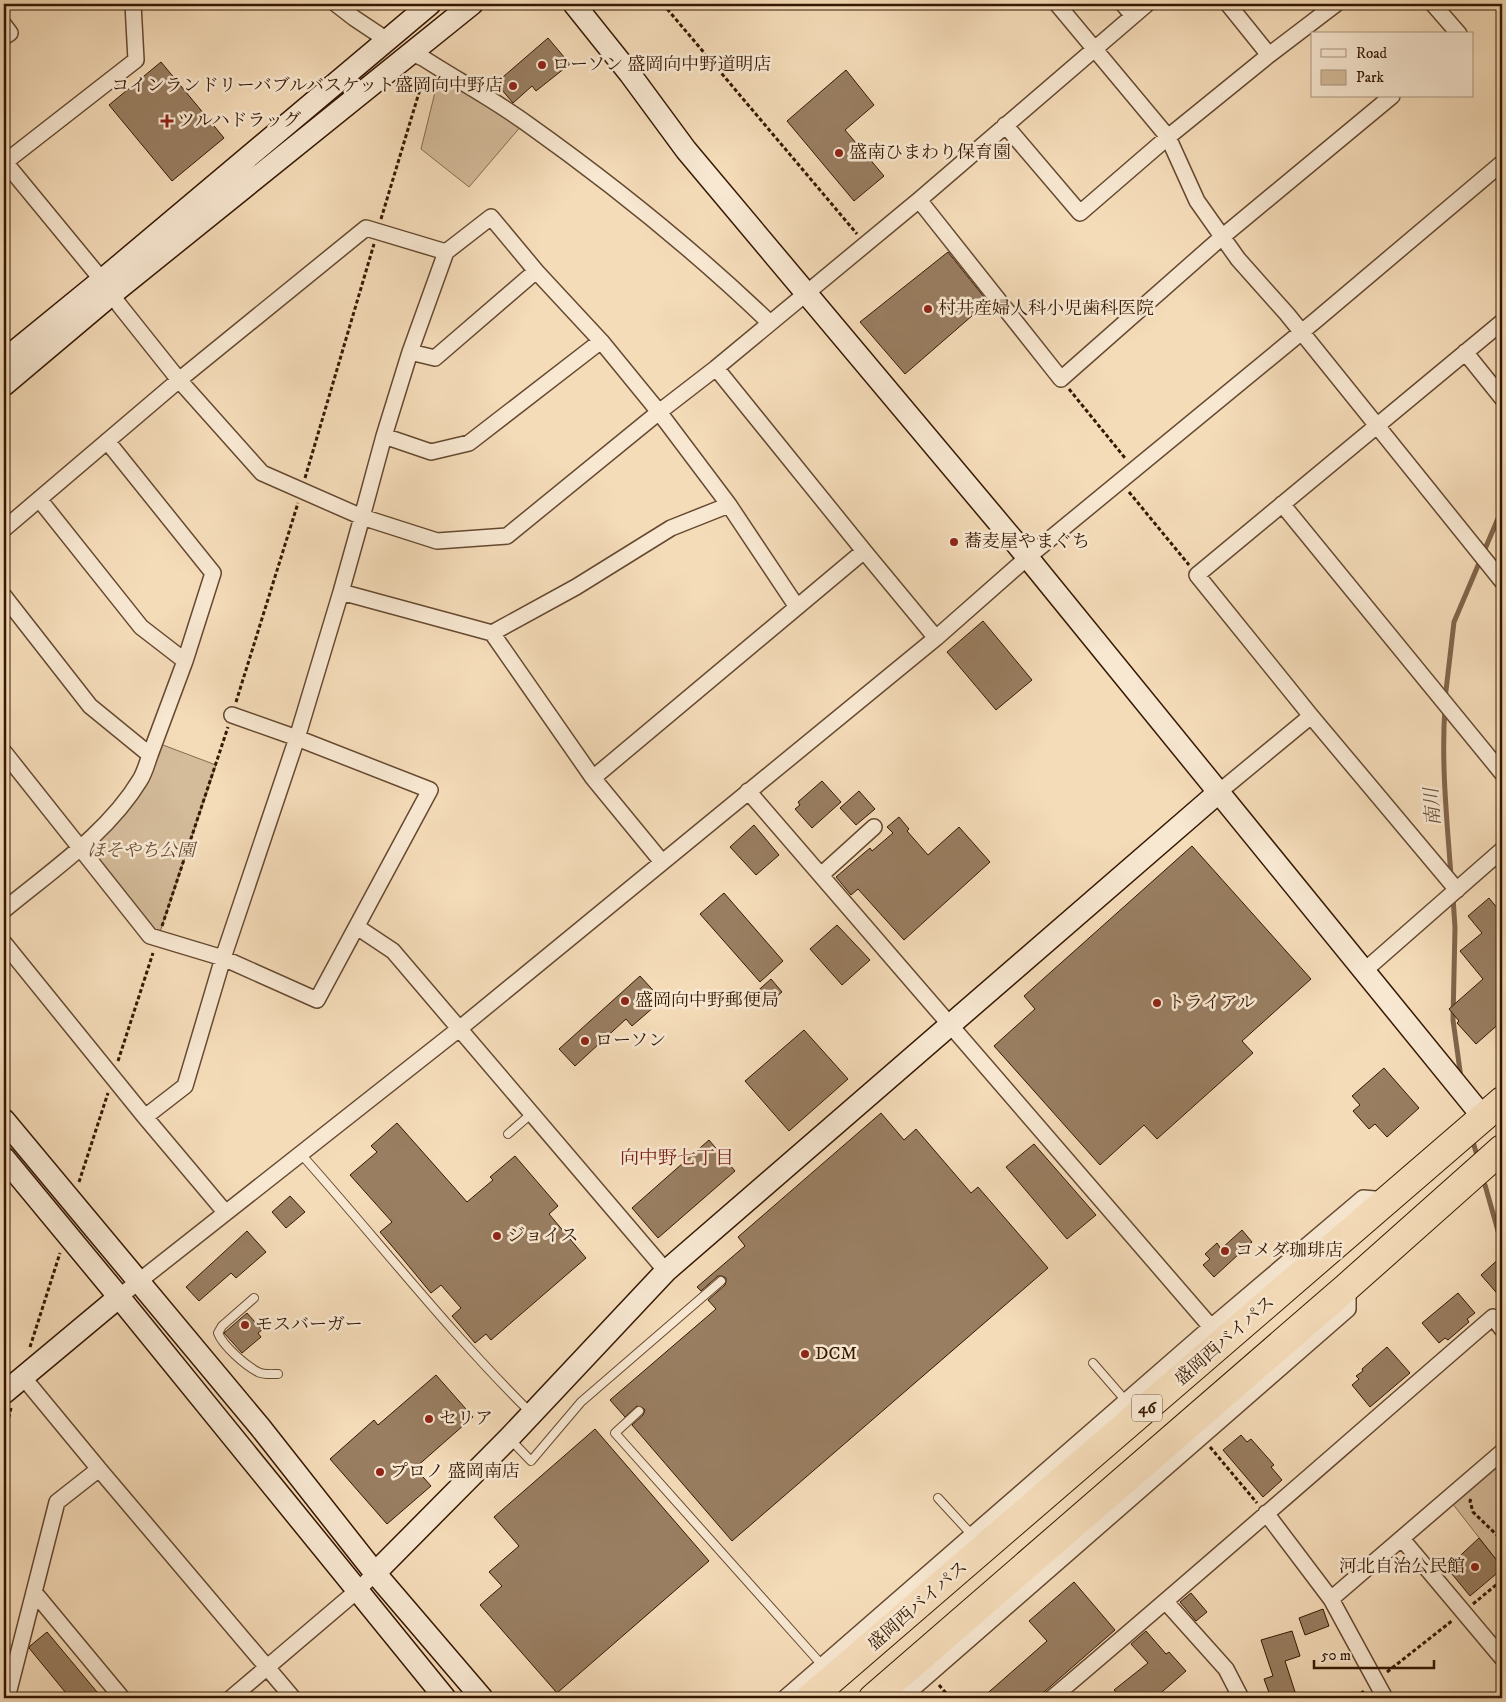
<svg xmlns="http://www.w3.org/2000/svg" width="1506" height="1702" font-family="'IM FELL DW Pica','Noto Serif JP',serif">
<style>
.green{fill:#d4bb9a;stroke:#846a4e}
.lines{fill:none;stroke-linecap:round;stroke-linejoin:round}
.stream{stroke:#81654b;stroke-width:5}
.building{fill:#997e61;stroke:#351802}
.lane-casing{stroke:#654930;stroke-width:10}
.street-casing{stroke:#654930;stroke-width:18}
.secondary-casing{stroke:#351802;stroke-width:24}
.highway-casing{stroke:#351802;stroke-width:30}
.path{stroke:#351802;stroke-width:3;stroke-dasharray:4 2.5;stroke-linecap:butt}
.lane{stroke:#f8e8d2;stroke-width:8}
.street{stroke:#f8e8d2;stroke-width:15}
.secondary{stroke:#f8e8d2;stroke-width:21}
.highway{stroke:#f5dcb9;stroke-width:28}
.poi-dot{fill:#8f2418;stroke:#f8e8d2;stroke-width:2}
.labels{text-anchor:middle;dominant-baseline:central;stroke-width:5;stroke-linejoin:round;paint-order:stroke}
.shield{fill:#f8e8d2;stroke:#705640;stroke-width:1}
.shield-label{font-size:16px;font-weight:bold;fill:#351802}
.poi-label{font-size:18px;fill:#351802;stroke:#f8e8d2;text-anchor:start}
.park-label{font-size:18px;font-style:italic;fill:#654930;stroke:#f8e8d2}
.street-label{font-size:18px;fill:#351802;stroke:#f8e8d2}
.water-label{font-size:19px;font-style:italic;fill:#684c32;stroke:#f8e8d2}
.neighbourhood-label{font-size:19px;fill:#7a1f14;stroke:#f8e8d2}
</style>
<rect width="100%" height="100%" fill="#f5dcb9"/>
<filter id="stains"><feTurbulence type="fractalNoise" baseFrequency=".004" numOctaves="4"/><feColorMatrix values="0 0 0 0 .2 0 0 0 0 .09 0 0 0 0 .02 0 0 0 .5 -.17"/></filter>
<radialGradient id="worn" r=".72"><stop offset=".6" stop-color="#630" stop-opacity="0"/><stop offset="1" stop-color="#630" stop-opacity=".3"/></radialGradient>
<path class="green" d="M440,72L522,125L469,187L421,149Z
M155,742L216,765L158,938L79,848L119,810Z
M1502,1459V1567L1452,1503Z"/>
<g class="lines">
<path class="stream" d="M1445,699L1454,622L1502,509
M1445,707C1441,763 1447,820 1451,876
M1453,897L1455,928L1453,1020L1461,1078
M1473,1142L1476,1152
M1485,1185L1502,1245"/>
</g>
<path class="building" d="M548,38L570,64L536,91L532,86L513,103L496,83Z
M161,62L224,138L172,181L109,105Z
M846,70L874,105L845,130L884,176L854,201L787,121Z
M948,252L988,302L905,374L860,322Z
M983,621L1032,680L996,710L947,652Z
M822,781L841,802L812,828L795,809L800,805L798,802Z
M859,791L875,809L856,825L840,808Z
M899,817L909,829L907,831L928,855L959,827L990,862L904,940L858,889L851,895L836,877L870,848L872,851L893,833L887,827Z
M754,825L779,855L756,875L730,847Z
M1192,846L1311,979L1242,1041L1253,1053L1157,1139L1144,1125L1100,1165L994,1046L1035,1009L1024,996Z
M724,893L783,961L760,982L700,914Z
M1489,898L1502,914V1021L1476,1044L1457,1023L1459,1021L1449,1009L1483,979L1460,951L1482,933L1468,916Z
M837,925L870,960L842,985L810,949Z
M640,976L662,1000L632,1026L626,1019L575,1066L559,1049Z
M771,979L782,992L764,1007L753,995Z
M804,1030L848,1079L789,1131L745,1081Z
M1384,1068L1419,1108L1387,1137L1375,1124L1369,1129L1353,1111L1360,1105L1352,1096Z
M881,1113L904,1140L916,1129L971,1193L978,1187L1048,1268L732,1541L632,1425L643,1415L645,1410L643,1408L637,1406L625,1417L610,1400L716,1309L708,1300L725,1285L726,1282V1278L722,1276H718L701,1291L697,1287L745,1246L738,1237Z
M397,1123L467,1202L493,1180L490,1177L515,1156L558,1206L549,1214L586,1258L491,1340L486,1334L475,1343L452,1316L461,1308L441,1285L431,1293L402,1258L380,1232L392,1222L350,1175L377,1152L371,1146Z
M709,1140L735,1171L658,1238L632,1208Z
M1034,1144L1096,1215L1067,1239L1006,1167Z
M290,1196L305,1212L286,1228L272,1212Z
M1242,1230L1252,1242L1214,1277L1203,1265L1210,1259L1205,1254L1217,1243L1221,1249Z
M247,1231L266,1252L236,1278L231,1273L199,1301L186,1287Z
M1502,1256V1299L1481,1275Z
M1458,1293L1475,1313L1467,1319L1469,1322L1448,1340L1445,1338L1439,1343L1422,1323Z
M247,1313L262,1330L258,1333L261,1337L242,1353L224,1333Z
M1387,1347L1410,1373L1370,1407L1352,1385L1359,1379L1356,1376L1363,1371L1362,1369Z
M436,1375L473,1417L415,1468L431,1486L387,1524L330,1459L374,1420L378,1425Z
M595,1429L709,1561L557,1693L480,1605L502,1586L489,1572L519,1546L494,1517Z
M1241,1435L1247,1442L1251,1439L1274,1465L1271,1467L1282,1480L1263,1497L1223,1450Z
M1479,1538L1502,1567V1569L1470,1596L1447,1568Z
M1074,1582L1115,1630L1037,1698H982L1047,1641L1029,1621Z
M1191,1593L1207,1612L1196,1621L1180,1602Z
M1323,1609L1329,1626L1305,1635L1299,1618Z
M1146,1631L1166,1654L1169,1652L1186,1671L1155,1698H1121L1114,1690L1148,1663L1131,1644Z
M1292,1631L1300,1656L1285,1661L1297,1698H1271L1264,1679L1273,1676L1261,1640Z
M47,1632L102,1698H70L29,1648L30,1646Z"/>
<g class="lines">
<g class="lane-casing">
<path id="lane" d="M508,1134L531,1114
M300,1153C377,1239 448,1331 530,1412
M254,1298L222,1326L218,1333C223,1346 245,1365 258,1372C263,1375 272,1374 278,1374
M1093,1363L1126,1401
M639,1411L615,1433L822,1665
M510,1439L531,1461L581,1402L721,1281
M938,1498L972,1535"/>
</g>
<g class="street-casing">
<path id="street" d="M336,4L354,18L387,40
M1057,4L1168,137L1197,201L1238,259L1287,314L1502,581
M1123,4L1133,16
M1228,4L1269,55
M1433,4L1459,34
M4,25L10,33L4,37
M411,53L423,58C457,80 493,99 526,123C612,184 694,250 770,323
M1005,125L1080,213L1168,137L1269,55L1336,4
M4,161L102,280L120,306L179,380L262,473L362,517L341,592
M4,163L136,60L133,4
M919,200L1061,379L1222,237L1392,96
M410,352L435,358L536,271
M1465,352L1502,398
M716,368L659,412L507,536L437,541L362,517L384,436L410,352L446,252L491,217L536,271L601,341L659,412L729,505L797,607
M384,436L431,452L469,443L601,341
M107,441L213,573L185,661
M39,499L141,627L185,661L150,755
M1282,504L1502,773
M4,529L179,380L366,228L446,252
M864,551L716,368L919,200L1147,4
M4,596L90,706L150,755C147,763 145,772 140,780C108,833 51,871 4,910
M492,633L576,587L671,528L729,505
M4,752L150,936L223,958L317,1000L430,790L297,738L232,715
M593,778L864,551L936,638
M748,791L1211,1327
M1219,792L1311,716
M821,875L874,827
M1457,890L1311,716L1197,575L1502,322
M357,927L393,951L666,1271
M4,943L145,1117L225,1212
M1364,971L1502,850
M145,1117L185,1086L223,958L297,738L341,592L492,633L593,778L662,862
M119,1297L459,1029L936,638L1028,557L1315,321L1502,163
M23,1377L99,1469
M1266,1513L1331,1599L1385,1698
M1402,1539L1502,1658
M34,1592L122,1698
M1331,1599L1502,1452
M1166,1602L1226,1669L1241,1698
M7,1698L57,1502L99,1469L293,1698
M231,1698L358,1590L375,1573
M785,1698L1211,1327L1363,1198L1387,1200
M902,1698L1348,1309V1286
M1052,1698C1200,1573 1346,1444 1493,1317L1502,1329"/>
</g>
<g class="secondary-casing">
<path id="secondary" d="M574,4L630,74L686,150L1015,542L1483,1117
M4,360L102,280L430,4
M4,385L112,294L472,4
M4,1120L260,1427L375,1573L482,1698
M4,1158L119,1297L445,1698
M4,1393L119,1297
M375,1573L509,1438L666,1271L1219,792"/>
</g>
<g class="highway-casing">
<path id="highway" d="M810,1698L1502,1101
M873,1698L1348,1286L1502,1149"/>
</g>
<path class="path" d="M663,4L857,234
M381,219L424,76
M1069,389L1125,458
M305,478L374,244
M1129,492L1189,565
M236,702L298,503
M162,926L228,727
M118,1061L153,953
M79,1182L108,1093
M30,1347L60,1253
M4,1437L11,1408
M1210,1447L1257,1503
M1471,1499L1470,1501L1473,1512L1502,1540
M1473,1604L1502,1580
M1387,1672L1453,1620
M939,1685L950,1698
M1356,1698L1365,1690"/>
<use href="#lane" class="lane"/>
<use href="#street" class="street"/>
<use href="#secondary" class="secondary"/>
<use href="#highway" class="highway"/>
</g>
<g class="poi-dot">
<circle cx="542" cy="65" r="5"/>
<circle cx="513" cy="86" r="5"/>
<path d="M164.5 113.5h5v5h5v5h-5v5h-5v-5h-5v-5h5z"/>
<circle cx="839" cy="153" r="5"/>
<circle cx="928" cy="309" r="5"/>
<circle cx="954" cy="542" r="5"/>
<circle cx="625" cy="1001" r="5"/>
<circle cx="1157" cy="1003" r="5"/>
<circle cx="585" cy="1041" r="5"/>
<circle cx="497" cy="1236" r="5"/>
<circle cx="1225" cy="1251" r="5"/>
<circle cx="245" cy="1325" r="5"/>
<circle cx="805" cy="1354" r="5"/>
<circle cx="429" cy="1419" r="5"/>
<circle cx="380" cy="1472" r="5"/>
<circle cx="1475" cy="1567" r="5"/>
</g>
<g class="labels">
<rect class="shield" x="1132" y="1394.5" width="30" height="27" rx="4"/>
<g class="shield-label">
<text x="1147" y="1408">46</text>
</g>
<g class="poi-label">
<text x="552" y="65">ローソン 盛岡向中野道明店</text>
<text x="503" y="86" text-anchor="end">コインランドリーバブルバスケット盛岡向中野店</text>
<text x="177" y="121">ツルハドラッグ</text>
<text x="849" y="153">盛南ひまわり保育園</text>
<text x="938" y="309">村井産婦人科小児歯科医院</text>
<text x="964" y="542">蕎麦屋やまぐち</text>
<text x="635" y="1001">盛岡向中野郵便局</text>
<text x="1167" y="1003">トライアル</text>
<text x="595" y="1041">ローソン</text>
<text x="507" y="1236">ジョイス</text>
<text x="1235" y="1251">コメダ珈琲店</text>
<text x="255" y="1325">モスバーガー</text>
<text x="815" y="1354">DCM</text>
<text x="439" y="1419">セリア</text>
<text x="390" y="1472">プロノ 盛岡南店</text>
<text x="1465" y="1567" text-anchor="end">河北自治公民館</text>
</g>
<g class="park-label">
<text x="141" y="851">ほそやち公園</text>
</g>
<g class="street-label">
<text transform="translate(1225 1341) rotate(-41)">盛岡西バイパス</text>
<text transform="translate(918 1606) rotate(-41)">盛岡西バイパス</text>
</g>
<g class="water-label">
<text transform="translate(1433 807) rotate(-94)">南川</text>
</g>
<g class="neighbourhood-label">
<text x="677" y="1158">向中野七丁目</text>
</g>
</g>
<rect width="1506" height="1702" fill="none" stroke="#f5dcb9" stroke-width="20"/>
<rect x="5" y="5" width="1496" height="1692" fill="none" stroke="#351802" stroke-width="2.5"/>
<rect x="10" y="10" width="1486" height="1682" fill="none" stroke="#351802"/>
<rect x="1311" y="32" width="162" height="65" fill="#f8e8d2" stroke="#aa957f"/>
<rect x="1321" y="49" width="25" height="8" fill="#f8e8d2" stroke="#aa957f"/>
<text x="1356" y="58" font-size="15" fill="#351802">Road</text>
<rect x="1321" y="70" width="25" height="15" fill="#d4bb9a" stroke="#aa957f"/>
<text x="1356" y="82" font-size="15" fill="#351802">Park</text>
<path d="M1314 1660v8h120v-8" fill="none" stroke="#351802" stroke-width="2.5"/>
<text x="1321" y="1660" font-size="15" fill="#351802" stroke="#f8e8d2" stroke-width="4" paint-order="stroke">50 m</text>
<rect width="100%" height="100%" filter="url(#stains)"/>
<rect width="100%" height="100%" fill="url(#worn)"/>
</svg>
